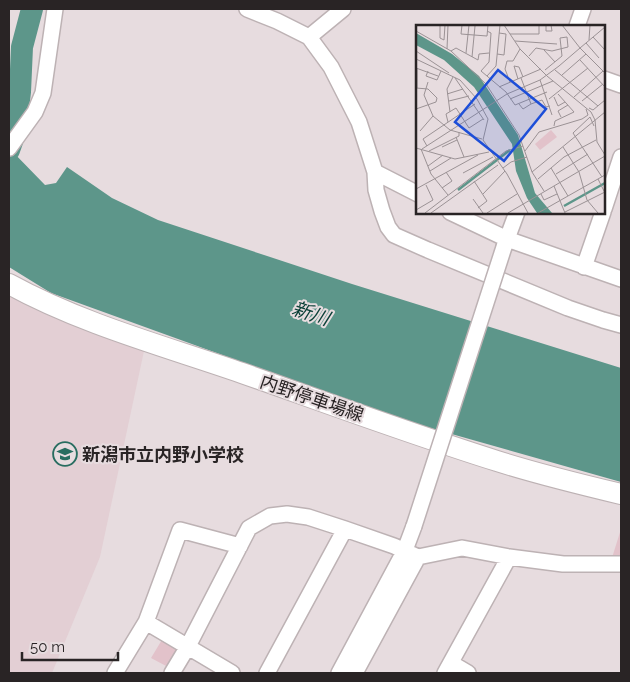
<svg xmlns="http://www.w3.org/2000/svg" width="630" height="682" font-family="Raleway,'Noto Sans JP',sans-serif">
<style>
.built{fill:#e3cfd4}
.green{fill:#e2c2ca}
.water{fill:#5d968a}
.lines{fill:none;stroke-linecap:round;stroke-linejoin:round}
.river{stroke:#5d968a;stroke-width:22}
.minor-casing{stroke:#bdb2b4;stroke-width:18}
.major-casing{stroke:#bdb2b4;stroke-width:22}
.minor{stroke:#fff;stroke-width:15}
.major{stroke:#fff;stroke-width:20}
.minor-bridge-casing{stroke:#bdb2b4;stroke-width:18;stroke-linecap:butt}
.minor-bridge{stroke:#fff;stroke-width:15}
.labels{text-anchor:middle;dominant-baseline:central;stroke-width:4;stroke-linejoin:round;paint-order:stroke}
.street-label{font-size:18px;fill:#292425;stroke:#e7dcdf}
.poi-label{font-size:18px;font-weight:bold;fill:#292425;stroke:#e7dcdf;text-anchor:start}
.water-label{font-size:19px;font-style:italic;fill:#093f36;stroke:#e7dcdf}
.inset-river{fill:none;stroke:#5d968a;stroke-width:2.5}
.inset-road{fill:none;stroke:#9b9295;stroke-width:1}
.view{fill:#1d4ed8;fill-opacity:0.15;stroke:#1d4ed8;stroke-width:2.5}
.inset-edge{fill:none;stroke:#292425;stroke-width:2.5}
</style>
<rect width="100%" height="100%" fill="#e7dcdf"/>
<path class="built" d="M9,293L144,351L100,557L52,673H9Z"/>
<path class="green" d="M621,529V561H611Z
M163,638L179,648L168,667L151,658Z"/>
<path class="water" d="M9,148L45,185L56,183L67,167L112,198L158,220L352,284L621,368V482L402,420L51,293L9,267Z"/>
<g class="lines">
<path class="river" d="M9,150L15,133L20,92L22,47L32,9"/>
<g class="minor-casing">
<path id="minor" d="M247,9L277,21L309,37L331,67L359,122L375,172L376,190L382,211L388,227L394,235L428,250L568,308L603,320L621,325
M577,26L583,9
M309,37L343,9
M604,79L621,85
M9,148L35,112L43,93L55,9
M375,172L418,194
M604,209L621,157
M450,212L507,239L621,279
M504,247L517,212
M584,267L603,212
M451,663L468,673
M115,673L146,622
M172,673L187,648L249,528L270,516L287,514L308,517L345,529L394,546L418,557L462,548L509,557L563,564H621
M232,673L146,622L180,530L240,546
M267,673L345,529
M339,673L405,550L414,526
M355,673L418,557
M445,673L509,557"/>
</g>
<g class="major-casing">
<path id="major" d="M9,284C82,324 164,346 242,373C327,403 411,434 497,461C538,474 579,484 621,494"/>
</g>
<use href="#minor" class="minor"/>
<use href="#major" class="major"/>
<g class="minor-bridge-casing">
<path id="minor-bridge" d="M414,526L504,247"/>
</g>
<use href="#minor-bridge" class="minor-bridge"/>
</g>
<defs>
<g id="school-ring" transform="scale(1.25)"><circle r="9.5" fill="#e7dcdf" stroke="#286d60" stroke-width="1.5"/><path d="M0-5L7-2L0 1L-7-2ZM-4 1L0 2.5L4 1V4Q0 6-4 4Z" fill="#286d60"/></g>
</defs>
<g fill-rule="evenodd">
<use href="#school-ring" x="65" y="454"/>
</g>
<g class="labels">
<g class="street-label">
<text transform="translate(312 398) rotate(19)">内野停車場線</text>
</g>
<g class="poi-label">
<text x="82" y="454">新潟市立内野小学校</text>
</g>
<g class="water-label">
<text transform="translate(311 313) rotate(18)">新川</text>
</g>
</g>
<g transform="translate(416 25)">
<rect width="189" height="189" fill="#e7dcdf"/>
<path d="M135,105L141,112L124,125L119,119Z" fill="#e2c2ca"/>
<path d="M0,8L36,29L63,51L102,110L119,168L136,188H121L111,173L100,146L96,119L58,62L28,35L0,20Z" fill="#5d968a"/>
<path class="inset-river" d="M42,165L94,125M148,181L189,158"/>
<path class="inset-road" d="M24,0V13L28,15L29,0M46,0L45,9L71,11L72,0M88,0L104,24L131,51L175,87L179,95L181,117L189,130M130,0V6H136L135,0M189,2L164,23L189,48M0,6L35,26L70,59L103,110L116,147L128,166M71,6L75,8L73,37L65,46L90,67L99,80L131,67M94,9H123V0M177,12L189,25M173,15L174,0M99,16L141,19M170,18L183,33M31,24L32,0M128,25L139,37M0,26L33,48M35,26L40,23L62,35L63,29L73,28M50,28L53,0M81,29L88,30L90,9L83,8M113,31L120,23L136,26L152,22L151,12M56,32L59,1M0,34L44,55L61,74L72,94L67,115L91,149L112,188M164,35L189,62M0,43L22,51M1,43V63M129,45L146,31L144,13L151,12M139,45L182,81M12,46L10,51L21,55L25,46M146,50L170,29M71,51L80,41L84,0M39,53L68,95M102,54L98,41L103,42L107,52M124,55L136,90M12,57L8,70L17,91L34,105L66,114M94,57L89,44L91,36H97L104,24M83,62L125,44M0,63L12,64L21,73L20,77L0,84M31,69L47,64M138,72L142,81L149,77M158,72L187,46M94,74L137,56M133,74L172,43M33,76L53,71M166,76L187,59M103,79L107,84L115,79L105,53M115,79L126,75L130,82L134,81M173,83L177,85L189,75M34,87L31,64L37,52M145,92L142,86L152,80M32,97L30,89L40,83L53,103L67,94M138,101L139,96L158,87L142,69M178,101L174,92L157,108L186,152M4,106L17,91M40,112L48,132M11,121L7,114L59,79M26,122L41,115M147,122L163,147L171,175L182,188M0,123L39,134L73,127M5,124L15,149L32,170M6,124L91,69L124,55L143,41L164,23L146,0M13,126L43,111V107M109,126L123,107L166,94L172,90L170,84M12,141L27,130M87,143L95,137L111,132M135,143L152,171M14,146L35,133M116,147L189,87M47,148L77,132M140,149L172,129M122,154L148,132L180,115M182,154L189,168M58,156L71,176L62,183M138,161L149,188M26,163L36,156L30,147M0,164L62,130M67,169L89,146M125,169L128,175L141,169M57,174L67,188M0,185L17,175L10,160M149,187L189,167M9,188L90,126L107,121M15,188L82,140M71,188L101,169M92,188L189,131M122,188L189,150"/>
<path class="view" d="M82,45L130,84L88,136L39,97Z"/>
<rect width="189" height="189" class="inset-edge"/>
</g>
<rect width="630" height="682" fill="none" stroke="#292425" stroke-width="20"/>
<path d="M22 652v8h96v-8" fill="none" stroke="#292425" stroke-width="2.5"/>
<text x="30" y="652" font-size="15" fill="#292425" stroke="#e7dcdf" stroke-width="4" paint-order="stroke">50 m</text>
</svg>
